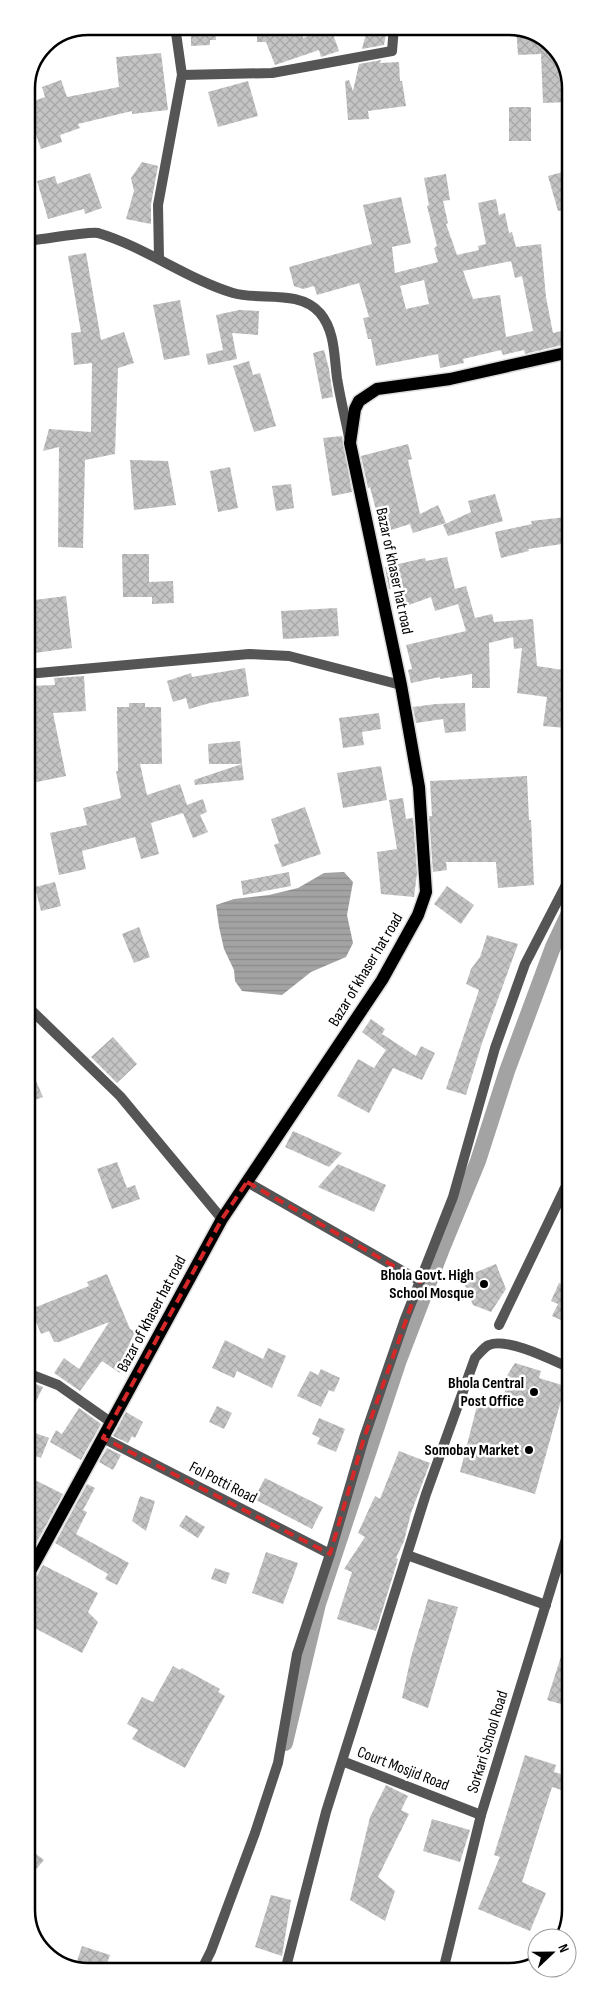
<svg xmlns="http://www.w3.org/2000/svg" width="597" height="1998" font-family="'Sofia Sans Condensed',sans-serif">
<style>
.water{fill:url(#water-rules)}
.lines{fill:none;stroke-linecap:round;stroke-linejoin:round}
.canal{stroke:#a3a3a3;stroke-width:16}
.building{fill:url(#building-cross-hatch);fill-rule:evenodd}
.primary-casing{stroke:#dbdbdb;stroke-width:15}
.pedestrian{stroke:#555;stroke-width:10}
.minor{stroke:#555;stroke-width:10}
.tertiary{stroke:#555;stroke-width:10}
.primary{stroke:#000;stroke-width:12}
.marked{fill:none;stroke:#d62828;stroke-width:4;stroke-dasharray:10 6;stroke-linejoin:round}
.poi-dot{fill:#000;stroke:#fff;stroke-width:2}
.labels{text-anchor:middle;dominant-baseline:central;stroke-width:5;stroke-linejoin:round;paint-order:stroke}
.street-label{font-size:16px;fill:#000;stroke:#fff}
.poi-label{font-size:16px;font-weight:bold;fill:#000;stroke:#fff;text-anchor:end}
.rim{fill:none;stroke:#000;stroke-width:2.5}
</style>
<defs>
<pattern id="water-rules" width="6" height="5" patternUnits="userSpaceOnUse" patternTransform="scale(1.25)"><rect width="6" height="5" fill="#a3a3a3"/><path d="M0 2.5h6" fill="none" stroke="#8b8b8b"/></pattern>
<pattern id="building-cross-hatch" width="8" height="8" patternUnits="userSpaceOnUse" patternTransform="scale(1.25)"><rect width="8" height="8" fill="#c4c4c4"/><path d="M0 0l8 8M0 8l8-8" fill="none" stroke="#a7a7a7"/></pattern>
</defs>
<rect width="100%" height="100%" fill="#fff"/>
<path class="water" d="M344,872L353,882L347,915L353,943L346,957L311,972L282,995L242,991L235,981L234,970L224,949L219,927L216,905L234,899L269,895L298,888L324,873Z"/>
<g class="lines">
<path class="canal" d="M285,1743L318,1604L399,1360L441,1251L478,1161L507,1071L553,947L570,911"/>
</g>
<path class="building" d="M257,26H302L303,38L331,28L339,51L321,57L319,50L275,65L266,42H257Z
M215,27L216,40H210V45L191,46V29Z
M516,27L550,42L568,72L569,102L543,103L541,54L518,55Z
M367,30L386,34L384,45L362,49Z
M161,53L168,110L132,114V111L78,124L80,128L60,135L62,142L41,149L30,118L26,119V104L45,97L42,87L61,80L67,97L119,87L116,57Z
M381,60L380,63L399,62L400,81H402L406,106L368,111L369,119L348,120L345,81L349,80L353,91L359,64Z
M248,81L258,116L218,127L208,92Z
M509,107H531V141H509Z
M142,162L158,166L151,204V224L126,219L134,191L131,178Z
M570,170V208L558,211L548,176Z
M90,173L102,208L85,214L84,209L48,219L37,181L55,176L57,184Z
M446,174L450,200L443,201L448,223L446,224L457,255L479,250L478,246L486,244L478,203L496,199L499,215L505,213L509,233L512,232L516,247L541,244L546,297L553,333L570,329V343L525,354L524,350L503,355L501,350L463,359L464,363L440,368L438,354L376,366L371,339H368L363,318L369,317L359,283L317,295L314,286L303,289L294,286L289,267L372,244L363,205L401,197L411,243L392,247L395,273L438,262L434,248L437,246L427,206L429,205L424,178ZM511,261L515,278L522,276L533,331L506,337L500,295L473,299L463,271ZM424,280L429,304L406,309L400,286Z
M86,253L101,340L124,332L134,363L118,368L115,454L85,460L83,548L58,547L59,447L43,451L49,429L91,432L92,363L74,365L71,333L81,332L68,256Z
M180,300L190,355L164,360L153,305Z
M239,310L259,311L258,335L232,333L237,359L208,365L206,354L223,350L216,315Z
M324,350L329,369L333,397L322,399L313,353Z
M249,361L253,375L260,373L276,426L254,432L233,366Z
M342,436L352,492L332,496L323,438Z
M408,444L412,459L408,460L420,514L438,505L446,523L413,533L410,524L382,533L370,487L368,488L361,456Z
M130,460L168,461L176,505L134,510Z
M230,467L238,508L218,512L210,471Z
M291,484L294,508L276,511L272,486Z
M495,494L503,521L448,536L443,525L471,512L468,501Z
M566,517L569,543L528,549L529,551L501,558L495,532L532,524L531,521Z
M122,554H149V582L173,581L174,603L152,604V597H123Z
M447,557L455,589L466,586L475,618L492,614L494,622L533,619L537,666L563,670L570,672V693L566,728L543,726L547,697L517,693L522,648L514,649L513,637L489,643L490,688H472V674L440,679V677L411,683L408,670L412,669L406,645L466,631L458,604L435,611L431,597L406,606L399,587L389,589L385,567L425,558L426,561Z
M66,596L72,648L27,654V601Z
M337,608L339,636L283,639L281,611Z
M245,668L249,696L210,703L189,709L186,698L173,702L167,681L191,673L192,677Z
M84,676L86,711L53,713L66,776L27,784V686L55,685L54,678Z
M129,703H145V707H161L162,764H140L147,795L180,784L187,805L203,799L207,812L200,815L208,832L193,838L183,813L151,823L159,854L141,859L135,837L82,851L86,869L59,875L50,833L87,825L83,808L121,798L116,771H118L117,707H129Z
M465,703L466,731L445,733L443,719L416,723L413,707L436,704Z
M379,713L381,729L362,732L364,745L343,748L339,718Z
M240,741L242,764H209L208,744Z
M242,764L244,780L195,785L194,780Z
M381,766L387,800L343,808L337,773Z
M527,776L529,820H531L534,885L498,888L496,862H446L447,870L433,872L429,816H432L430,781Z
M403,798L406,819L413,818L417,873L414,897L381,894L377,852L397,849L389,800Z
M305,807L321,854L282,867L274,845L279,843L271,819Z
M289,872L291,886L243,895L241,881Z
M55,882L61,906L41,911L35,887Z
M447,886L474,905L461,924L434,904Z
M139,927L150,957L134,963L122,934Z
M487,935L518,944L482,1043L466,1095L446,1089L479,990L466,984L471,969L480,957Z
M371,1019L385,1029L382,1034L416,1056L421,1046L435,1053L422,1080L393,1068L369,1113L337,1096L358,1059L374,1068L386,1050L362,1032Z
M113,1037L137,1064L117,1083L91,1057Z
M27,1060L43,1097L27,1103Z
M293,1131L342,1153L329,1167L285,1147Z
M117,1162L127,1188L135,1185L140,1199L112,1209L97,1169Z
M338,1164L386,1185L374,1212L318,1187Z
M496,1264L506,1289L491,1312L473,1305L462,1278Z
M107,1274L130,1329L135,1332L130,1342L137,1347L120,1373L102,1361L80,1391L54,1373L64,1358L79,1369L109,1322L59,1342H54L49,1331L41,1334L31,1309L89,1286L87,1282Z
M570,1276V1324L552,1316L558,1304L551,1301L559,1283L566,1286Z
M225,1340L263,1359L268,1348L286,1356L272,1388L237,1371L234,1378L212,1368Z
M515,1363L541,1371L539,1378L565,1386L535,1494L460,1472L478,1402L500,1408L507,1384L502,1383Z
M321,1369L340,1378L334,1392L329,1390L321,1407L297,1396L310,1371L318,1375Z
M27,1380L43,1387L27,1420Z
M217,1406L232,1413L224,1429L209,1422Z
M79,1408L101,1424L81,1460L50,1442L56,1430L62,1434Z
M126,1412L143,1422L135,1438L132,1436L128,1443L113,1436Z
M319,1418L345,1429L336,1452L317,1444L320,1438L312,1434Z
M27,1430L49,1438L41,1458L27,1453Z
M107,1448L121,1455L113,1470L99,1462Z
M399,1451L430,1463L411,1513L404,1541L396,1558L398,1559L376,1631L337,1619L352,1572L344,1569L365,1537L358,1533L375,1496L380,1499Z
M27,1476L63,1494L27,1560Z
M265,1478L323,1507L312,1529L254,1499Z
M87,1484L95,1488L83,1510L87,1512L76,1534L129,1563L117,1585L105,1579L108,1574L55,1543Z
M140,1496L155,1501L146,1531L132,1521Z
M186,1515L205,1527L198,1538L179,1526Z
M266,1552L298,1563L283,1604L252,1593Z
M43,1565L98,1593L88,1612L98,1622L82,1653L27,1624V1585L34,1581Z
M215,1568L230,1573L226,1584L211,1579Z
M428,1599L458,1607L428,1708L402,1698L411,1657Z
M568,1635L571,1636V1707L547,1700Z
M173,1666L180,1670L182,1668L220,1689L218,1692L225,1696L185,1768L132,1739L138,1730L127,1724L142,1697L153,1702Z
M525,1755L556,1765L554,1772L571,1777V1793L552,1787L522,1882L546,1893L530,1931L478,1909L500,1857L494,1855Z
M386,1785L408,1796L401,1810L409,1814L378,1877L395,1891L385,1921L350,1900L370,1817Z
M432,1819L470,1830L460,1862L423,1851Z
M27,1847L44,1860L27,1880Z
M271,1895L291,1900L282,1956L255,1947Z
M82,1946L110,1955L104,1972H89L75,1967Z"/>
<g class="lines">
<g class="primary-casing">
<path id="primary" d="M27,1577L222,1219L382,980L418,915L426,892L419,787L401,685L350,443L355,409L359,401L377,389L450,379L570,352"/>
</g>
<path class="pedestrian" d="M564,1190L570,1178"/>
<path class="minor" d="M182,75L272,73L392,51L394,27
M26,241C40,240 89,231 98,233C145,247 187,279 233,293C260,301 299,289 320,313C335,331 334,355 337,378C340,397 345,417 349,437
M159,258L158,205L182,75L175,26
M27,1006L120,1096L222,1219
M247,1182L420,1281
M499,1325L564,1190
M103,1438L330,1554
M407,1555L546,1605
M342,1761L481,1815
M285,1971L326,1812L426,1494L475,1358C479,1354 484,1347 489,1345C507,1337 552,1360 570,1368"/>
<path class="tertiary" d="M27,674L249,654L289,656L401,685
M27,1373L58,1385L112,1423
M201,1971L211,1951L255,1833L278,1763L297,1654L330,1554L364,1438L405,1319L453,1197L495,1048L525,964L570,877
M443,1971L481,1815L570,1526"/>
<use href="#primary" class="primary"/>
</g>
<path class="marked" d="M247,1182L420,1281L364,1438L330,1554L103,1438L222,1219Z"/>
<g class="poi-dot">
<circle cx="484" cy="1284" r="5"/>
<circle cx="534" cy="1392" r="5"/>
<circle cx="529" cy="1450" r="5"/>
</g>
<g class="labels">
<g class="street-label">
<text transform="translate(394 571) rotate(78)">Bazar of khaser hat road</text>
<text transform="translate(366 970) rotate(-59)">Bazar of khaser hat road</text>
<text transform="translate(152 1314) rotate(-62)">Bazar of khaser hat road</text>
<text transform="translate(223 1483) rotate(27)">Fol Potti Road</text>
<text transform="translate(488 1742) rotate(-73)">Sorkari School Road</text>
<text transform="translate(403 1769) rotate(21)">Court Mosjid Road</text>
</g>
<g class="poi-label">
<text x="474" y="1275">Bhola Govt. High<tspan x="474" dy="18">School Mosque</tspan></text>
<text x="524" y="1383">Bhola Central<tspan x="524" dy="18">Post Office</tspan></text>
<text x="519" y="1450">Somobay Market</text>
</g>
</g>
<path d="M0 0H597V1998H0ZM88 35H509A53 53 0 0 1 562 88V1910A53 53 0 0 1 509 1963H88A53 53 0 0 1 35 1910V88A53 53 0 0 1 88 35Z" fill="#fff" fill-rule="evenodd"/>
<path class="rim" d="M88 35H509A53 53 0 0 1 562 88V1910A53 53 0 0 1 509 1963H88A53 53 0 0 1 35 1910V88A53 53 0 0 1 88 35Z"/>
<g transform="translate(552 1953) rotate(68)"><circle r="24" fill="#ffffff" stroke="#999999"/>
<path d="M0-4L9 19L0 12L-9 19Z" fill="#000000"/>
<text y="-8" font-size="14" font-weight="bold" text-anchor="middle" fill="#000000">N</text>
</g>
</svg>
